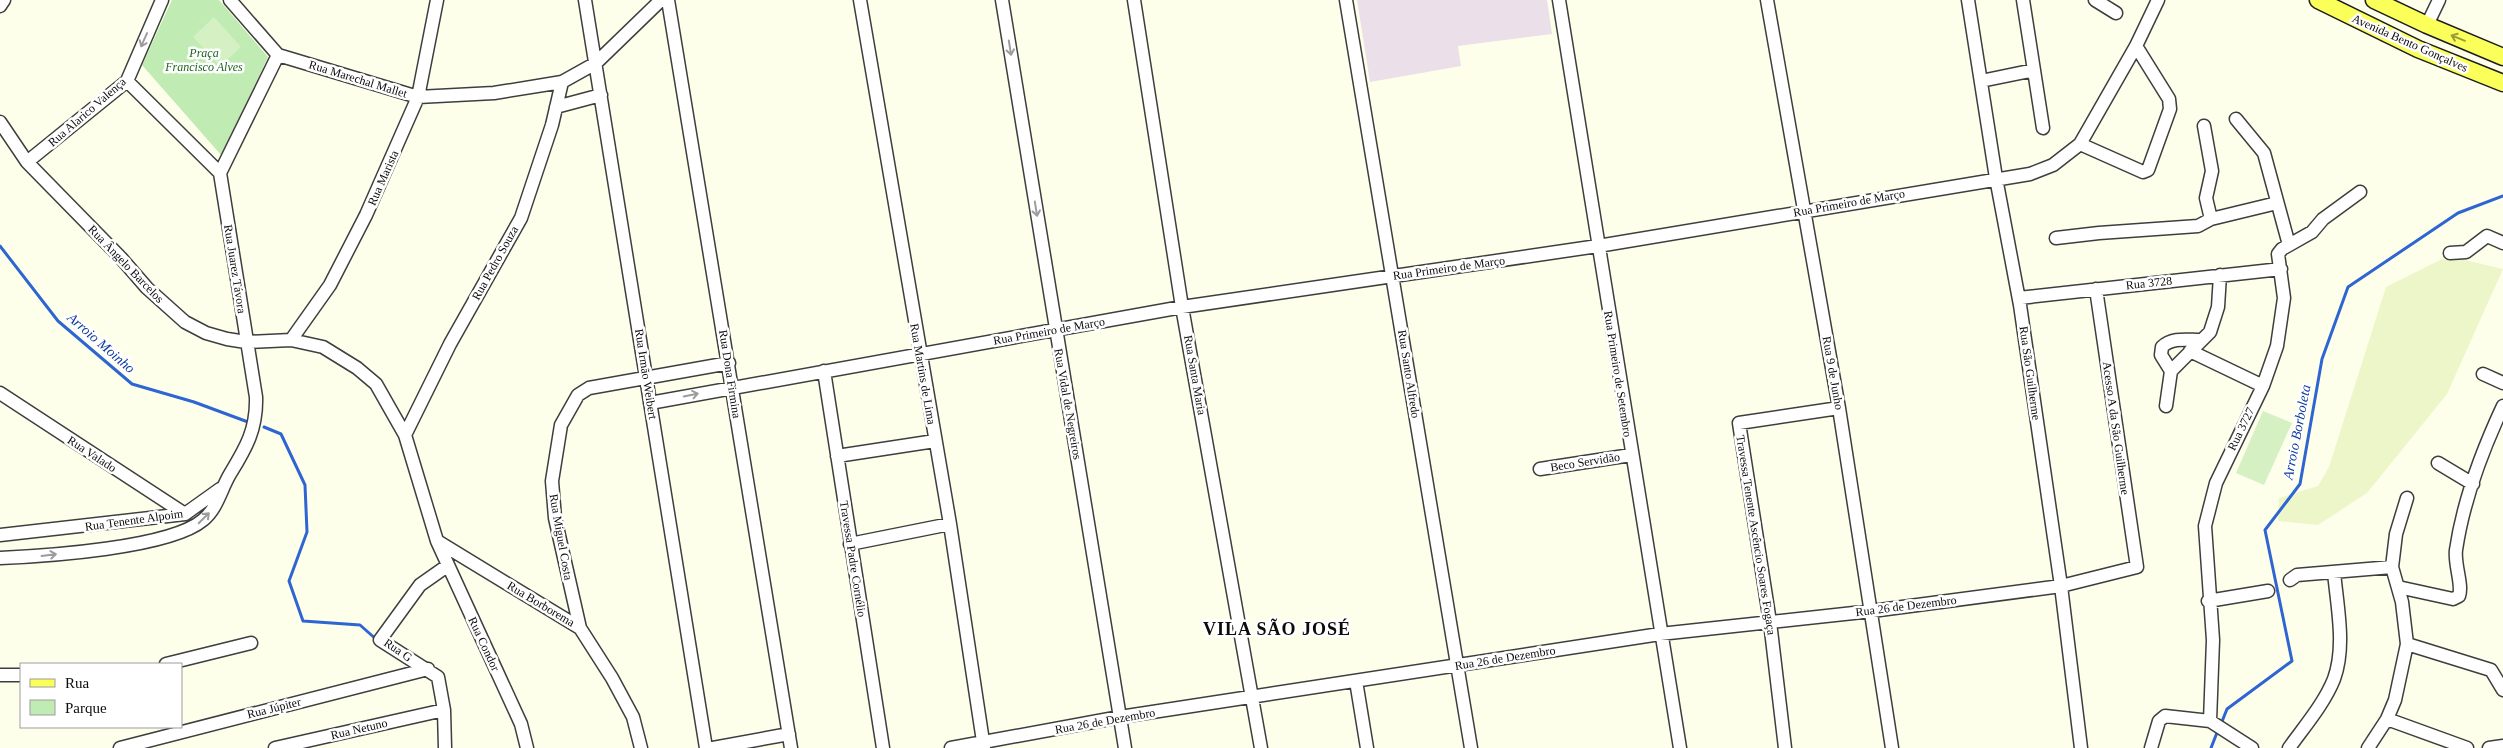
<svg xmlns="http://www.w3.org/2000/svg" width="2503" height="748" font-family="'Times New Roman',serif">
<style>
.industrial{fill:#ebdfe9}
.farmland{fill:#edf6c9}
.green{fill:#c0ebb2}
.pitch{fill:#d5f1c4}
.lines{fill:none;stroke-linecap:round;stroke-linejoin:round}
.stream{stroke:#2f65d3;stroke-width:3}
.minor-casing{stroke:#3e3e3e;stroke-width:15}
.major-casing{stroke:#1c1c1c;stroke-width:19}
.minor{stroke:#fff;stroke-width:12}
.major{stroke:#faff5a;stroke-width:16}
.oneway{stroke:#9a9d3a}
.oneway2{stroke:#9d9d9d}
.labels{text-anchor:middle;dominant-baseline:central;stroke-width:5;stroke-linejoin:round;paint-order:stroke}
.street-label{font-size:12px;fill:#0b0b0b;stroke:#fff}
.park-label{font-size:12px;font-style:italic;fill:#19651e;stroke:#fff}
.water-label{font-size:14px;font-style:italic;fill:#103aa2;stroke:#fff}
.district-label{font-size:18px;font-weight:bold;letter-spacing:1px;fill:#0b0b0b;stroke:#fff}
</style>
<rect width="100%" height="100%" fill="#fdffea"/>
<path class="industrial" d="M1357,0H1547L1552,34L1458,46L1461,66L1370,82Z"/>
<path class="farmland" d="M2448,256L2503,269L2447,394L2367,493L2318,525L2278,521L2279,498L2318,486L2329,467L2386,287Z"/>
<path class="green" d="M172,0H219L268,57L221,155L142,65Z"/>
<path class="pitch" d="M214,17L241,47L220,66L193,37Z
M2263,411L2292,423L2264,485L2236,473Z"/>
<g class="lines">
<path class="stream" d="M0,246L58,321L132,384L194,402L248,422
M264,427L281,434L305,485L307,532L289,581L303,621L360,625L377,640
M2221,724L2227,709L2292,661L2265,530L2300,484L2322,359L2348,287L2458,213L2503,196
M2211,748L2218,730"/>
<g class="minor-casing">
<path id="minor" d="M230,0L278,55L418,97L494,93L562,82L596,63L661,0
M585,0L706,748
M668,0L791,748
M860,0L950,524L984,748
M1002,0L1125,748
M1134,0L1182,307L1261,748
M1346,0L1471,748
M1559,0L1680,748
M1767,0L1839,408L1892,748
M1968,0L1996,178L2020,305L2061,586L2081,748
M2023,0L2043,128
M2095,0L2116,13
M0,6L4,0
M2427,25L2439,0
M127,81L220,173
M1981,81L2034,70
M556,107L601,95
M2236,119L2264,153L2289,245
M0,122L27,162L121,258L147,288L185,322L206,333L227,339L246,342L291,340L323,347L357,368L376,384L405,435L437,541L521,724L527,748
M2204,126L2212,171L2206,198L2211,219
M2080,144L2143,172L2148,170L2170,109L2169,99L2136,46
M27,162L127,81L162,0
M2056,238L2099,233L2198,226L2211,219L2277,203
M2450,253L2466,252L2487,236L2503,243
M2019,298L2281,269
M291,340L330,285L366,215L418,97L437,0
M2190,351L2263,386
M824,371L883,748
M2171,371L2161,355L2162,347C2172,337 2187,340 2200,340
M2483,374L2503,383
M0,393L185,514
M650,403L1182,307L1598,246L2030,174L2053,165L2080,144L2136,46L2158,0
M2166,406L2171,371L2210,332L2218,307L2220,275
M405,435L450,344L521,218L552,125L562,82
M837,456L935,441
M2438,463L2473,484
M1540,469L1631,455
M0,535L185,514L220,489
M437,541L580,628L612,678L633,717L641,748
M850,544L950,524
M0,558C46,556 170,548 203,520C217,509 221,489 230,474C246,448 257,429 256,397L220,173L278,55
M2290,580L2297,575L2392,567
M2398,587L2453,599L2459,596C2463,585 2454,564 2456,550C2463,502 2482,451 2503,406
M2208,601L2268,591
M580,628L555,518L552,481L561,425L578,395L589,388L729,363
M2407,644L2491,670L2503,690
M166,664L251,643
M0,675H21
M1356,681L1367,748
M2387,719L2467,748
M2210,721L2213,640L2205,526L2216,483L2263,386L2277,346L2284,298L2278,254L2282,249L2312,232L2323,219L2360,192
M120,748L428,669
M275,748L444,710
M445,748L444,710L438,677L380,640L420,585L447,566
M713,748L789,734
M951,748L1120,717L1660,634L1872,611L2061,586L2137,567L2096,289
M1785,748L1770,622L1739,423L1839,408
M2151,748L2159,721L2165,716L2210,721L2252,748
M2289,748C2304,727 2324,704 2334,679C2346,646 2337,606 2334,572
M2368,748L2387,719L2395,700L2407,644L2402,602L2392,567L2396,534L2407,498
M2489,748L2503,746"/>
</g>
<g class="major-casing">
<path id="major" d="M2318,0L2418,49L2503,83
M2374,0L2427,25L2503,57"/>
</g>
<use href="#minor" class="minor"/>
<use href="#major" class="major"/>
</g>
<defs><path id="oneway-shaft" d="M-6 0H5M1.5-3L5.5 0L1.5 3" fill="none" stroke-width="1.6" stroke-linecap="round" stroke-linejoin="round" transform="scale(1.25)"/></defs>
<use class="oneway" href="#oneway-shaft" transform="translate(2458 38) rotate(-158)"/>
<g class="oneway2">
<use href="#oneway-shaft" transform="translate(144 40) rotate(114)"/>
<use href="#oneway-shaft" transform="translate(1010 48) rotate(81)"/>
<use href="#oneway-shaft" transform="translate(1036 209) rotate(81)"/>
<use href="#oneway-shaft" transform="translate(691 395) rotate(-11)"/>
<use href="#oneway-shaft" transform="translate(204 518) rotate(-45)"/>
<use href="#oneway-shaft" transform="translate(49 555) rotate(-7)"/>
</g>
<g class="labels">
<g class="street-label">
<text transform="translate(2410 43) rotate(24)">Avenida Bento Gonçalves</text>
<text transform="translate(358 79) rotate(17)">Rua Marechal Mallet</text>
<text transform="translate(87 112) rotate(-41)">Rua Alarico Valença</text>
<text transform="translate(383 178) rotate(-66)">Rua Marista</text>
<text transform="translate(1849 203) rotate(-10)">Rua Primeiro de Março</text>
<text transform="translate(495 263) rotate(-61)">Rua Pedro Souza</text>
<text transform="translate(126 264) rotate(46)">Rua Ângelo Barcelos</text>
<text transform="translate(1449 268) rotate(-8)">Rua Primeiro de Março</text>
<text transform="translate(235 269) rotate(81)">Rua Juarez Távora</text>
<text transform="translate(2149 283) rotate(-6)">Rua 3728</text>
<text transform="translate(1049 331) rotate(-10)">Rua Primeiro de Março</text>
<text transform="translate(1833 373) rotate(80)">Rua 9 de Junho</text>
<text transform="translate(2030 373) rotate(82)">Rua São Guilherme</text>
<text transform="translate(646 374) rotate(81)">Rua Irmão Weibert</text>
<text transform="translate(730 374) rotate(81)">Rua Dona Firmina</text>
<text transform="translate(923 374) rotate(80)">Rua Martins de Lima</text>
<text transform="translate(1409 374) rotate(81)">Rua Santo Alfredo</text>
<text transform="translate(1618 374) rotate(81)">Rua Primeiro de Setembro</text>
<text transform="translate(1195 375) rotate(80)">Rua Santa Maria</text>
<text transform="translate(1068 404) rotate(80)">Rua Vidal de Negreiros</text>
<text transform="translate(2116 428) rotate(82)">Acesso A da São Guilherme</text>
<text transform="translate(2241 429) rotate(-64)">Rua 3727</text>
<text transform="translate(92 454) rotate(33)">Rua Valado</text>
<text transform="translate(1585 462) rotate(-9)">Beco Servidão</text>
<text transform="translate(134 520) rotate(-8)">Rua Tenente Alpoim</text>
<text transform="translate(1756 535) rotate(81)">Travessa Tenente Ascêncio Soares Fogaça</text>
<text transform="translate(561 537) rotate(80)">Rua Miguel Costa</text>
<text transform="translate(853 559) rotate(81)">Travessa Padre Cornélio</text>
<text transform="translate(541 604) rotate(31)">Rua Borborema</text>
<text transform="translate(1906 606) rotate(-7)">Rua 26 de Dezembro</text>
<text transform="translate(484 644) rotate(65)">Rua Condor</text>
<text transform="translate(398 650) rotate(34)">Rua G</text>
<text transform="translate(1505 658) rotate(-9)">Rua 26 de Dezembro</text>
<text transform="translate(274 708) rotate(-14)">Rua Júpiter</text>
<text transform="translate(1105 721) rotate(-10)">Rua 26 de Dezembro</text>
<text transform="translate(359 729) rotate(-13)">Rua Netuno</text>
</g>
<g class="park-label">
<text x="204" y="53">Praça<tspan x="204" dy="14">Francisco Alves</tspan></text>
</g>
<g class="water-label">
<text transform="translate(101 343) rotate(41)">Arroio Moinho</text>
<text transform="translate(2297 432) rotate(-79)">Arroio Borboleta</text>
</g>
<g class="district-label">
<text x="1277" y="629">VILA SÃO JOSÉ</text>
</g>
</g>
<rect x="20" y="663" width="162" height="65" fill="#ffffff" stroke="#9d9d9d"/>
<rect x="30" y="679" width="25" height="8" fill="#faff5a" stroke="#9d9d9d"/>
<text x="65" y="688" font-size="15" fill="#0b0b0b">Rua</text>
<rect x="30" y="700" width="25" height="15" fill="#c0ebb2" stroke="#9d9d9d"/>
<text x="65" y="713" font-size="15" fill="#0b0b0b">Parque</text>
</svg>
